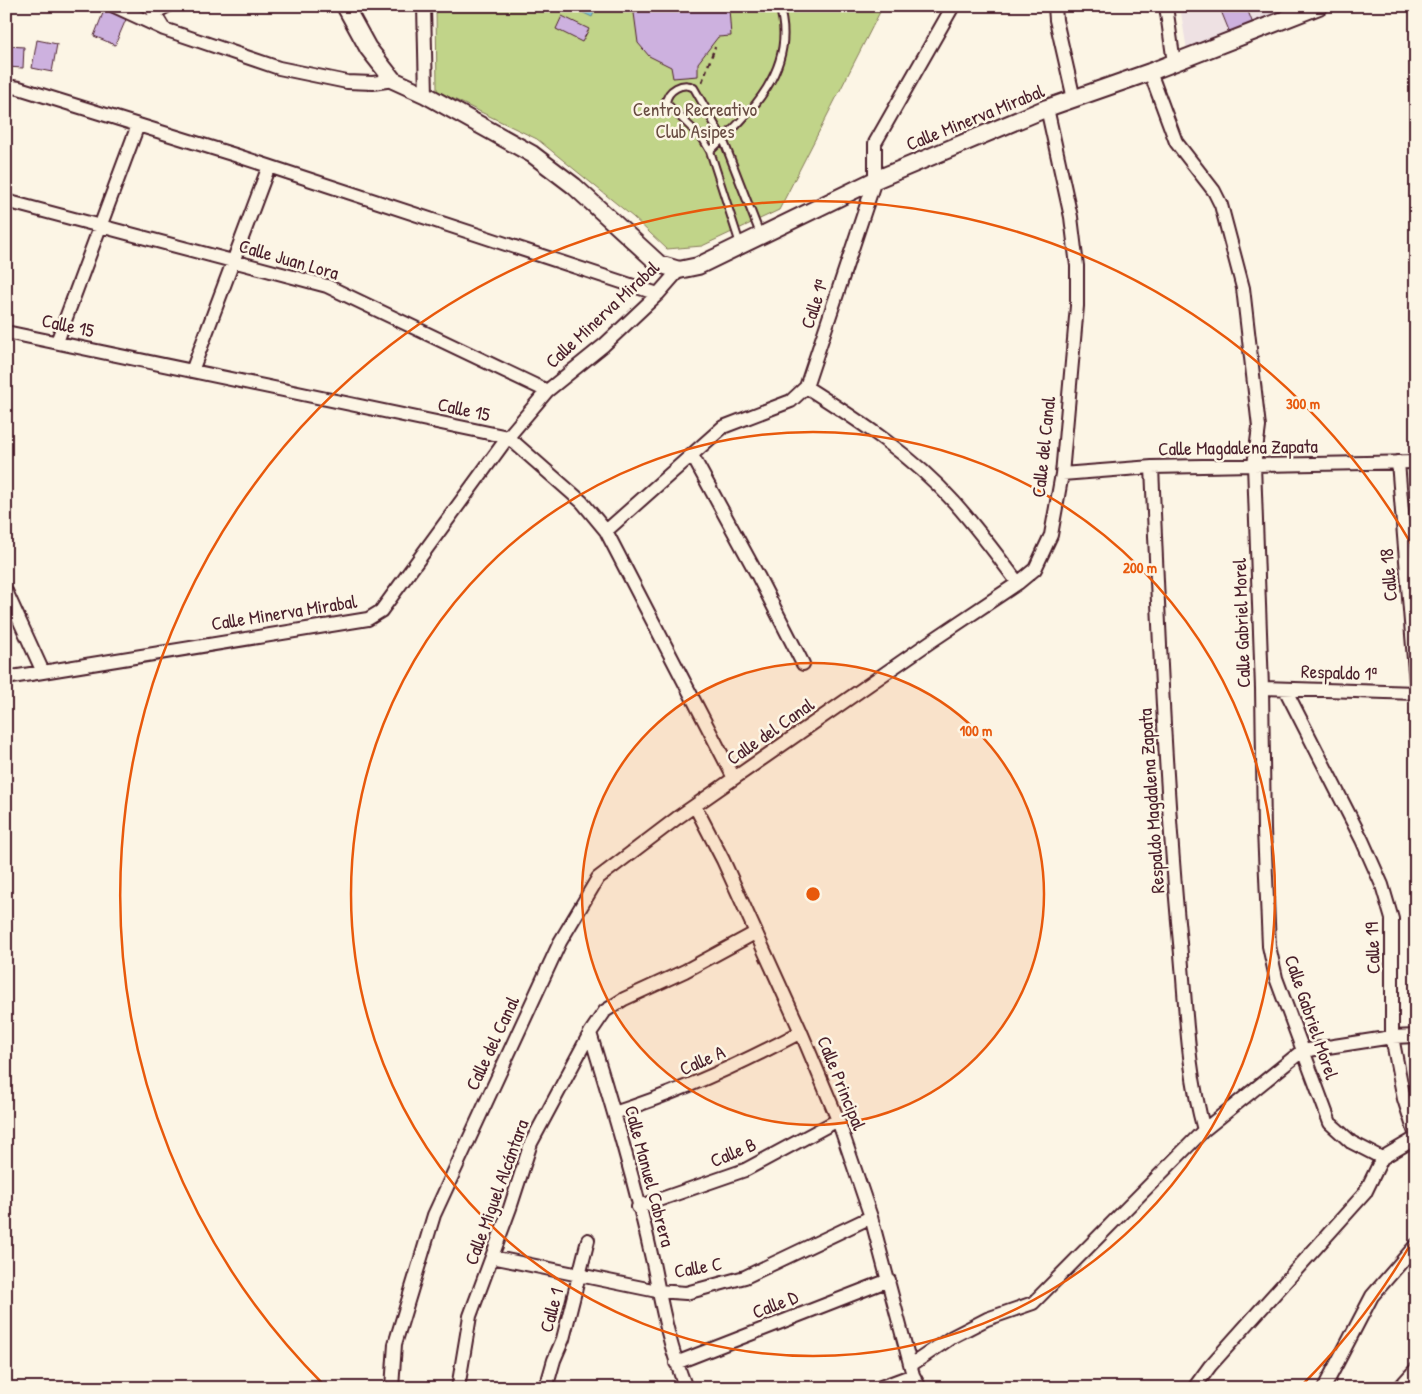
<svg xmlns="http://www.w3.org/2000/svg" width="1422" height="1394" font-family="'Patrick Hand',sans-serif">
<style>
.built{fill:#eee1e3}
.green{fill:#c1d489;stroke:#867a5a}
.water{fill:#78c5d6;stroke:#668392}
.building{fill:#cdb1df;stroke:#4a1f2b}
.lines{fill:none;stroke-linecap:round;stroke-linejoin:round}
.service-casing{stroke:#4a1f2b;stroke-width:10}
.minor-casing{stroke:#4a1f2b;stroke-width:16}
.tertiary-casing{stroke:#4a1f2b;stroke-width:20}
.path{stroke:#4a1f2b;stroke-width:2.5;stroke-dasharray:5 4;stroke-linecap:butt}
.service{stroke:#fcf5e5;stroke-width:6}
.minor{stroke:#fcf5e5;stroke-width:12}
.tertiary{stroke:#fcf5e5;stroke-width:16}
.ring{fill:none;stroke:#e8590c;stroke-width:2.5}
.labels{text-anchor:middle;dominant-baseline:central;stroke-width:5;stroke-linejoin:round;paint-order:stroke}
.park-label{font-size:19px;fill:#684c42;stroke:#fcf5e5}
.street-label{font-size:19px;fill:#4a1f2b;stroke:#fcf5e5}
.centre{fill:#e8590c;stroke:#fcf5e5;stroke-width:2.5}
.ring-label{font-size:15px;text-anchor:middle;font-weight:bold;fill:#e8590c;stroke:#fcf5e5;stroke-width:5;stroke-linejoin:round;paint-order:stroke}
</style>
<rect width="100%" height="100%" fill="#fcf5e5"/>
<filter id="ink" filterUnits="userSpaceOnUse"><feTurbulence type="fractalNoise" baseFrequency=".02" numOctaves="2"/><feDisplacementMap in="SourceGraphic" scale="10" xChannelSelector="R" yChannelSelector="G"/><feConvolveMatrix kernelMatrix="1 2 1 2 8 2 1 2 1" color-interpolation-filters="sRGB"/></filter>
<g filter="url(#ink)">
<path class="built" d="M1180,6H1305L1187,51Z"/>
<path class="green" d="M436,6H883L779,210L702,246L667,249L633,217L537,139L437,91Z"/>
<path class="water" d="M569,6H597L592,17Z"/>
<path class="building" d="M640,6H719L729,8L731,36L718,37L698,63V76L673,78L671,67L649,56L638,43L634,13Z
M1219,6H1246L1253,24L1230,33Z
M105,8L127,17L115,45L94,36Z
M562,16L589,29L582,42L556,29Z
M37,40L57,44L52,72L32,68Z
M8,46L24,47L23,68L7,67Z"/>
<g class="lines">
<g class="service-casing">
<path id="service" d="M710,151C750,114 799,67 779,6
M740,244L710,151L703,139L666,103C667,90 683,81 694,88L723,139L760,234"/>
</g>
<g class="minor-casing">
<path id="minor" d="M114,6L164,29L279,68L347,82L373,83L393,80
M150,6L164,29
M424,6L426,95
M1055,6L1056,20L1074,99
M1166,6L1174,63
M154,13L167,6
M1150,72L1176,142L1214,191L1221,205L1243,288L1259,427L1254,465L1262,688L1264,830L1269,946L1276,978L1330,1123L1351,1142L1382,1158
M6,86L19,88L235,155L658,294
M6,201L327,286L547,391
M6,332L508,437L582,502L606,531L734,778
M57,342L138,125
M192,371L269,166
M806,387C858,420 913,456 954,502C977,528 998,556 1018,583
M692,455L758,576L803,664
M1398,462L1416,684
M1152,467C1159,626 1165,785 1180,943C1186,1005 1187,1070 1204,1130
M1062,474L1152,467L1416,462
M606,531L723,427L791,401L806,387L875,180V143L953,6
M6,591L43,672
M6,678L368,619L381,611L508,437L547,391L604,345L658,294L679,270
M1262,688L1416,693
M1285,689L1362,840L1382,885L1392,919V1037L1404,1099L1416,1136
M695,806L723,860L801,1032L838,1120L871,1217L913,1375L920,1388
M590,1033C613,1109 636,1185 653,1263C662,1307 669,1346 686,1388
M614,1113C680,1092 741,1064 801,1032
M638,1207L745,1170L838,1120
M492,1257L657,1291L686,1293L745,1277L871,1217
M676,1363L889,1280
M911,1365L952,1337L987,1319L1033,1303L1204,1130L1302,1051L1392,1037L1416,1036
M392,1388L395,1344L434,1215L560,942L598,878L677,818L930,642L1018,583L1035,569L1051,535L1062,474L1077,306V266L1071,217L1047,108
M458,1388L470,1316L510,1208L531,1143L590,1033L605,1011L624,999L685,971L755,933
M546,1388L554,1360L563,1339L588,1240
M878,1388L913,1375
M1194,1388L1210,1366L1365,1193L1382,1158L1416,1138
M1324,1388L1372,1296L1416,1245
M1399,1388L1416,1369"/>
</g>
<g class="tertiary-casing">
<path id="tertiary" d="M345,6L368,48L393,80L426,95L532,154L574,186L659,264L679,270L698,266L875,180L1047,108L1150,72L1319,6"/>
</g>
<path class="path" d="M702,82L715,47"/>
<use href="#service" class="service"/>
<use href="#minor" class="minor"/>
<use href="#tertiary" class="tertiary"/>
</g>
</g>
<circle cx="813" cy="894" r="231" fill="#e8590c" fill-opacity=".12"/>
<g class="ring">
<circle cx="813" cy="894" r="231"/>
<circle cx="813" cy="894" r="462"/>
<path d="M1413 1240A693 693 0 0 1 1303 1384M323 1384A693 693 0 1 1 1413 547"/>
</g>
<g class="labels">
<g class="park-label">
<text x="695" y="109">Centro Recreativo<tspan x="695" dy="22">Club Asipes</tspan></text>
</g>
<g class="street-label">
<text transform="translate(975 117) rotate(-22)">Calle Minerva Mirabal</text>
<text transform="translate(289 259) rotate(16)">Calle Juan Lora</text>
<text transform="translate(814 304) rotate(-72)">Calle 1ª</text>
<text transform="translate(602 314) rotate(-43)">Calle Minerva Mirabal</text>
<text transform="translate(68 325) rotate(12)">Calle 15</text>
<text transform="translate(464 409) rotate(12)">Calle 15</text>
<text transform="translate(1043 447) rotate(-84)">Calle del Canal</text>
<text transform="translate(1238 447) rotate(-1)">Calle Magdalena Zapata</text>
<text transform="translate(1388 575) rotate(-95)">Calle 18</text>
<text transform="translate(284 612) rotate(-9)">Calle Minerva Mirabal</text>
<text transform="translate(1241 623) rotate(-92)">Calle Gabriel Morel</text>
<text transform="translate(1339 672) rotate(2)">Respaldo 1ª</text>
<text transform="translate(770 731) rotate(-35)">Calle del Canal</text>
<text transform="translate(1151 801) rotate(-94)">Respaldo Magdalena Zapata</text>
<text transform="translate(1372 948) rotate(-92)">Calle 19</text>
<text transform="translate(1312 1017) rotate(71)">Calle Gabriel Morel</text>
<text transform="translate(492 1043) rotate(-65)">Calle del Canal</text>
<text transform="translate(702 1060) rotate(-24)">Calle A</text>
<text transform="translate(842 1083) rotate(68)">Calle Principal</text>
<text transform="translate(733 1152) rotate(-23)">Calle B</text>
<text transform="translate(650 1176) rotate(75)">Calle Manuel Cabrera</text>
<text transform="translate(496 1192) rotate(-70)">Calle Miguel Alcántara</text>
<text transform="translate(698 1267) rotate(-10)">Calle C</text>
<text transform="translate(775 1304) rotate(-21)">Calle D</text>
<text transform="translate(551 1310) rotate(-75)">Calle 1</text>
</g>
</g>
<circle cx="813" cy="894" r="8" class="centre"/>
<g class="ring-label">
<text x="1303" y="409">300 m</text>
<text x="1140" y="573">200 m</text>
<text x="976" y="736">100 m</text>
</g>
<rect width="1422" height="1394" fill="none" stroke="#fcf5e5" stroke-width="25"/>
<rect x="12" y="12" width="1397" height="1369" fill="none" stroke="#4a1f2b" stroke-width="2" filter="url(#ink)"/>
</svg>
